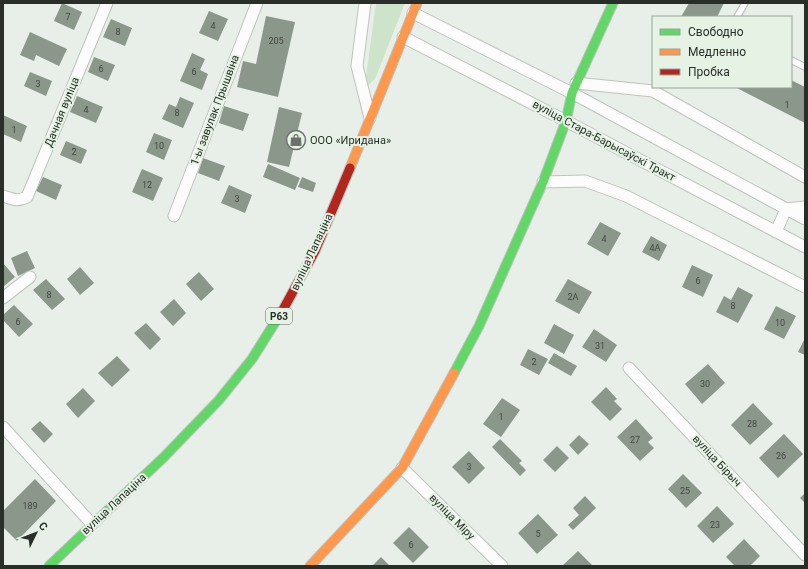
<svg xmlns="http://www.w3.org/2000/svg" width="808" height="569" font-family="Roboto,sans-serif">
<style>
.green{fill:#cde4cb}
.building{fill:#8c978c}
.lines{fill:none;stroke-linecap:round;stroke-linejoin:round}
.lane-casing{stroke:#bec3be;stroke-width:8}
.street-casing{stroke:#bec3be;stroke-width:13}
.fast-casing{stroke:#bec3be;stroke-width:11}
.slow-casing{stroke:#bec3be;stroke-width:11}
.jam-casing{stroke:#bec3be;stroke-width:11}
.lane{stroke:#fcfcfc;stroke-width:5.5}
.street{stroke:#fcfcfc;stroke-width:11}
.fast{stroke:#63d668;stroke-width:9}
.slow{stroke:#ff974d;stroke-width:9}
.jam{stroke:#b3261e;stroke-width:9}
.labels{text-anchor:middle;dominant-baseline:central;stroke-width:4;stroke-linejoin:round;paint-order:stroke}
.number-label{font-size:9px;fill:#424842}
.shield{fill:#e5f2e4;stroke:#616961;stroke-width:1}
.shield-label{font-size:10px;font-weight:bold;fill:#292e29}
.street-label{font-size:11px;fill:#292e29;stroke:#e5f2e4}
.poi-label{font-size:11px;fill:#292e29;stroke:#e5f2e4;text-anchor:start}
</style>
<rect width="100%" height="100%" fill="#e8eee8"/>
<path class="green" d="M376,3H405L375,79L368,85L366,77Z"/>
<path class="building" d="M62,3L82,12L74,30L54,21Z
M689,3H724L717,17H681Z
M209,11L228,19L218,41L199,33Z
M266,16L295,22L278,97L237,87L243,61L256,64Z
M111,19L132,28L125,46L103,37Z
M30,32L67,49L59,66L36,55L34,61L20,55Z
M192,53L205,59L200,70L208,74L202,90L180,81Z
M94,57L115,65L108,81L88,72Z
M30,72L52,81L46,96L24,86Z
M791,80L805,87V123L735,87H791Z
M77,96L103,107L96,123L70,112Z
M180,97L194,103L183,128L162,119L169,104L176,107Z
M224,106L249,114L243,131L219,123Z
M279,107L302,113L289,167L267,162Z
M3,115L27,126L21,142L3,134Z
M154,133L172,140L164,160L146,152Z
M66,141L87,150L81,164L60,155Z
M203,158L225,166L219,181L198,173Z
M268,164L300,178L295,190L263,177Z
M142,169L163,178L153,201L132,192Z
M43,177L62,185L56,200L36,191Z
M302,177L316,183L313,192L298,187Z
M229,185L252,195L245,213L221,203Z
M600,222L621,233L608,256L587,244Z
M651,236L667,245L659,261L642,252Z
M27,251L35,268L18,276L11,258Z
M3,263L15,277L3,287Z
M692,265L713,275L703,297L682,287Z
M80,267L94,283L80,295L67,279Z
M199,272L214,289L201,301L186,284Z
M46,279L65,299L52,310L33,290Z
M568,279L592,292L579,314L555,301Z
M738,287L753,295L738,323L716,312L724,296L731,300Z
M174,299L186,313L173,326L160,312Z
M14,305L33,324L19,337L3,320V315Z
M776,306L796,316L784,339L764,329Z
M146,323L161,339L150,350L134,333Z
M554,324L574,335L564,354L544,343Z
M594,329L617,345L606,362L582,347Z
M805,338V355L798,352Z
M528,349L548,359L539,375L520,365Z
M554,353L577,366L571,376L548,363Z
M117,356L130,370L112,387L98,373Z
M708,364L725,383L702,404L685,384Z
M606,387L617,399L614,401L622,409L610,421L591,402Z
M83,388L95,401L78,418L66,404Z
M502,398L520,410L501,437L483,424Z
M753,403L773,424L750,445L731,425Z
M636,419L653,438L648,442L654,448L640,461L617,437Z
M40,421L53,434L44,443L31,429Z
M784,434L803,454L778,478L759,458Z
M579,435L589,444L578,455L569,445Z
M500,439L522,461L519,463L526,470L520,476L492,447Z
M557,446L569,458L555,472L543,460Z
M469,451L485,468L469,484L452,467Z
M683,474L702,493L686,508L668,489Z
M35,479L56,501L17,541L3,527V511Z
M805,493V503L800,498Z
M585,496L596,508L573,530L568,525L579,515L573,508Z
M717,506L734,524L713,543L697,526Z
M538,514L558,535L537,554L518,533Z
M409,527L429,547L413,563L393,543Z
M744,539L760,556L750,566H735L726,557Z
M578,551L593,566H562Z
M381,557L390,566H372Z"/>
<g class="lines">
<g class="lane-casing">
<path id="lane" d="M737,17L745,3
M791,60L805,67"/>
</g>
<g class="street-casing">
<path id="street" d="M365,3L357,66L370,118
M413,13L572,93L805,219
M403,37L566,121L805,247
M576,83L653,91L805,177
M543,182L585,181L626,196L805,287
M3,196C13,199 17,202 27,197L107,3
M174,216L257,3
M776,232L786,209L805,207
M3,298L30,277
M629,368L805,555
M3,427L92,524
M402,468L502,566"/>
</g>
<g class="fast-casing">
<path id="fast" d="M454,373L479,326L543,182L566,121L572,93L613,3
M49,566L164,457L219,400L252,359L284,308"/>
</g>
<g class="slow-casing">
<path id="slow" d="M350,168L417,3
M310,566L402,468L454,373"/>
</g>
<g class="jam-casing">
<path id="jam" d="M284,308L315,251L350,168"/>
</g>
<use href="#lane" class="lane"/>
<use href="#street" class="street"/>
<use href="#fast" class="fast"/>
<use href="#slow" class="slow"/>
<use href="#jam" class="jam"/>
</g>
<defs>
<g id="shop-ring" transform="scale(1)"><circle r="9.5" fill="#e5f2e4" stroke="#6c716c" stroke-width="1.5"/><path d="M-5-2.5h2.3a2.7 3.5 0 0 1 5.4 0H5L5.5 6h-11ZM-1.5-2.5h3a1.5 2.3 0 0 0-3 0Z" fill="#6c716c"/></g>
</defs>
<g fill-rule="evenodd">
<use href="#shop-ring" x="296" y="140"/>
</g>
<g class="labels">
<g class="number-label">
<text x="68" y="17">7</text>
<text x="213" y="26">4</text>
<text x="118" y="32">8</text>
<text x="276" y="41">205</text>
<text x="101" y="69">6</text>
<text x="194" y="72">6</text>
<text x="38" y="84">3</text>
<text x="787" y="105">1</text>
<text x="86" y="110">4</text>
<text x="177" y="113">8</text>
<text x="14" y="130">1</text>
<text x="159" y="146">10</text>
<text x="74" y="152">2</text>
<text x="147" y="185">12</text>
<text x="237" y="199">3</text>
<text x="604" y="239">4</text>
<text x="655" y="248">4А</text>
<text x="698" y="281">6</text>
<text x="49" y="295">8</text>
<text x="573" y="297">2А</text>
<text x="733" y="306">8</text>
<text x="18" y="322">6</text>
<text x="780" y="323">10</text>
<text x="600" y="346">31</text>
<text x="534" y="362">2</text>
<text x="705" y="384">30</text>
<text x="501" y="417">1</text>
<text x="752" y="424">28</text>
<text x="635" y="440">27</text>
<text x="781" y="456">26</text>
<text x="469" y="467">3</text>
<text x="685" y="491">25</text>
<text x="30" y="506">189</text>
<text x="715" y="525">23</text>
<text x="538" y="534">5</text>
<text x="411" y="545">6</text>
</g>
<rect class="shield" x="266" y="308" width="26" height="16" rx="3"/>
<g class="shield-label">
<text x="279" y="316">Р63</text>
</g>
<g class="street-label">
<text transform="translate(215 110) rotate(-69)">1-ы завулак Прышвіна</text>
<text transform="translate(62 112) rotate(-68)">Дачная вуліца</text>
<text transform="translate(604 141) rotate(28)">вуліца Стара-Барысаўскі Тракт</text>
<text transform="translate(312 252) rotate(-65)">вуліца Лапаціна</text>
<text transform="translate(717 461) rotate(47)">вуліца Бірыч</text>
<text transform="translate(114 504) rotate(-43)">вуліца Лапаціна</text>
<text transform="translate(452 517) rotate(45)">вуліца Міру</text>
</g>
<g class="poi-label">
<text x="310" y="140">ООО «Иридана»</text>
</g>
</g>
<rect width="808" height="569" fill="none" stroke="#292e29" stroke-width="8"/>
<rect x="652" y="16" width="140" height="72" fill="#e5f2e4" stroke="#9aa499"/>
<rect x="660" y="29" width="20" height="6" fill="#63d668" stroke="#9aa499"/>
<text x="688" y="36" font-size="12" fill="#292e29">Свободно</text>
<rect x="660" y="49" width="20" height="6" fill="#ff974d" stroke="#9aa499"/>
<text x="688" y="56" font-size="12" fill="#292e29">Медленно</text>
<rect x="660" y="69" width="20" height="6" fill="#b3261e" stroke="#9aa499"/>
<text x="688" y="76" font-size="12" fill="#292e29">Пробка</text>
<g transform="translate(36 533) rotate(47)" stroke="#e5f2e4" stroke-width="3" paint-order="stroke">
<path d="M0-3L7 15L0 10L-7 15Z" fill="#292e29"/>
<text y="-6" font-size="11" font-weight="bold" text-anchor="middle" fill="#292e29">С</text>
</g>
</svg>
